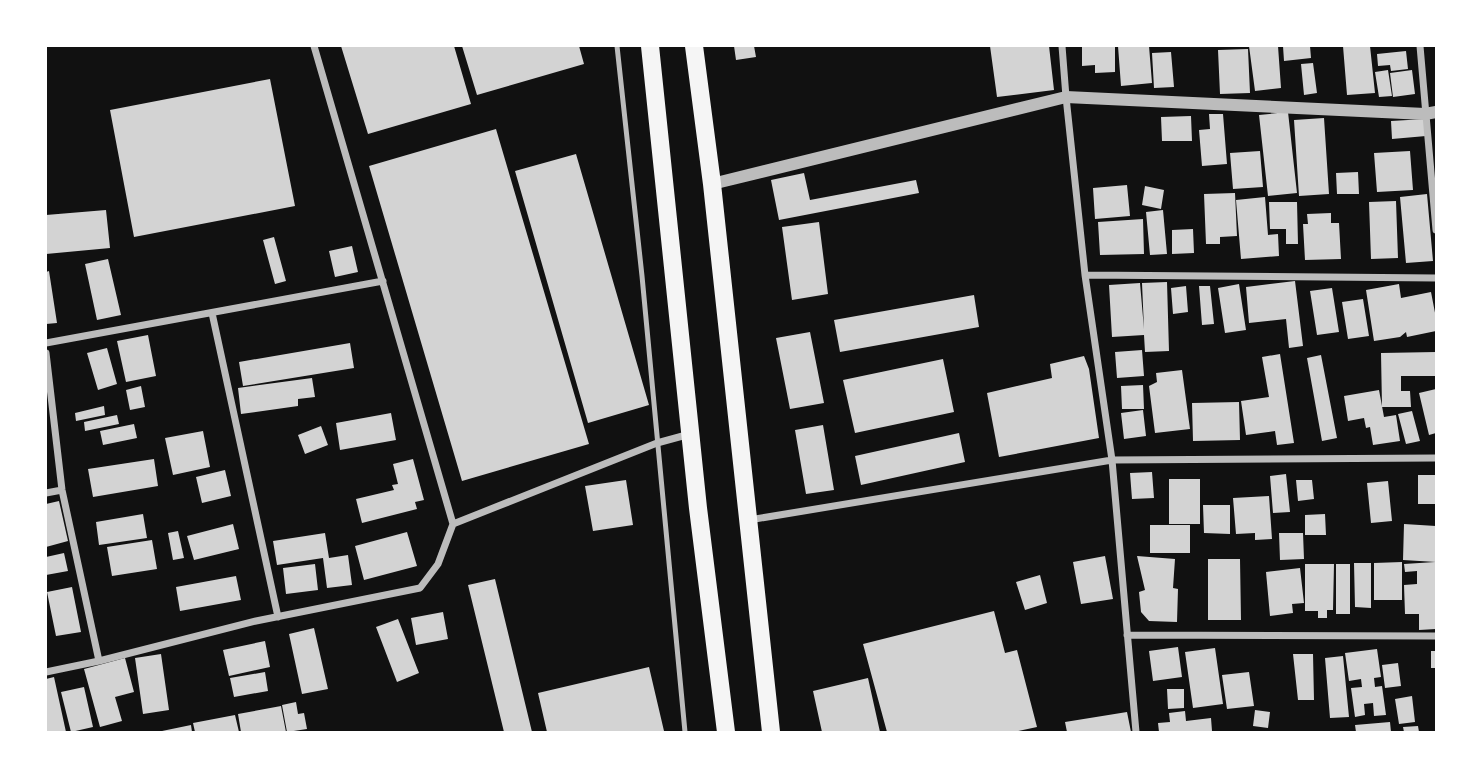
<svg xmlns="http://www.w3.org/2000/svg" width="1482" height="778" font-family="Signika,sans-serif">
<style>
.building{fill:#d3d3d3}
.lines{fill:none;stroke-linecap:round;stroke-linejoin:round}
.service{stroke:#bcbcbc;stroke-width:5}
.minor{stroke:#bcbcbc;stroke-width:7}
.tertiary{stroke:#bcbcbc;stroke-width:12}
.primary{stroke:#f5f5f5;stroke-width:18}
</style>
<rect width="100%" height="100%" fill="#111"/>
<path class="building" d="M341,46H454L471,104L368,134Z
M462,46H579L584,64L477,95Z
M734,46H754L756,57L736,60Z
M990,46H1049L1054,90L997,97Z
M1082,46H1115V72L1095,73V65L1082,66Z
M1118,46H1149L1152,83L1121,86Z
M1249,46H1278L1281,88L1255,91Z
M1283,46H1310L1311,58L1284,61Z
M1343,46H1370L1375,93L1347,95Z
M1248,49L1250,93L1220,94L1218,50Z
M1406,51L1408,69L1391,71L1390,65L1378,66L1377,54Z
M1171,52L1174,87L1154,88L1152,53Z
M1313,63L1317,93L1304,95L1301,64Z
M1388,70L1392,96L1379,97L1375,72Z
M1412,70L1415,94L1393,97L1390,73Z
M270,79L295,206L134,237L110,110Z
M1288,112L1297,193L1268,196L1259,115Z
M1209,114H1223L1227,164L1202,166L1199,130L1210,129Z
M1191,116L1192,141H1162L1161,117Z
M1324,118L1329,194L1299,196L1294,120Z
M1425,119L1426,136L1392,139L1391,121Z
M496,129L589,444L462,481L369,166Z
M1260,151L1263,187L1233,189L1230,153Z
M1410,151L1413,190L1377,192L1374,153Z
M576,154L649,405L588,423L515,171Z
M1358,172L1359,194H1337L1336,173Z
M804,173L810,200L916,180L919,193L779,220L771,180Z
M1127,185L1130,216L1095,219L1093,188Z
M1145,186L1164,190L1161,209L1142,205Z
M1235,193L1237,236L1220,237V244H1206L1204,194Z
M1427,194L1433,261L1406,263L1400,197Z
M1265,197L1268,235L1278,234L1279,256L1241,259L1236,200Z
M1396,201L1398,258L1371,259L1369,202Z
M1269,202H1297L1298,244H1286V229H1270Z
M106,210L110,248L46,254V215Z
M1163,210L1167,254L1150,255L1146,212Z
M1331,213V223H1339L1341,259L1305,260L1303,224H1308L1307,214Z
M1143,219L1144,254L1100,255L1098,222Z
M819,222L828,294L792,300L782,227Z
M1193,229L1194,253L1172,254V230Z
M274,237L286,281L275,284L263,240Z
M352,246L358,272L335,277L329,251Z
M108,259L121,315L97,320L85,264Z
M49,271L57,323L46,324V272Z
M1295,281L1303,346L1289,348L1286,319L1249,323L1246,287Z
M1167,282L1169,351L1145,352L1144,335L1112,337L1109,285L1140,283L1144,329L1142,283Z
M1239,284L1246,330L1225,333L1218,288Z
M1399,284L1401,298L1431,292L1436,318V331L1407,337L1406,332L1400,337L1374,341L1366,290Z
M1186,286L1188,312L1173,314L1171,288Z
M1199,286H1210L1214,324L1202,325Z
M1332,288L1339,332L1317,335L1310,291Z
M974,295L979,327L840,352L834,320Z
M1363,299L1369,336L1348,339L1342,302Z
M810,332L824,403L790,409L776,338Z
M148,335L156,376L126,382L117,341Z
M350,343L354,368L243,386L239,362Z
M107,348L117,384L98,390L87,353Z
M1142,350L1144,376L1117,378L1115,352Z
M1436,352V376H1401V391H1410L1411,407H1382L1381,353Z
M1280,354L1294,443L1277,445L1275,431L1246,435L1241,401L1269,397L1262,357Z
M1321,355L1337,438L1322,441L1307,358Z
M1084,356L1089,369L1099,438L999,457L987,393L1052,378L1050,364Z
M943,359L954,412L855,433L843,380Z
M1182,370L1190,429L1155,433L1149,386L1157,382L1156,373Z
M312,378L315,397L298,399V406L241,414L238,388Z
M1143,385L1144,409H1122L1121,386Z
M141,386L145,407L130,410L126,390Z
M1436,389V433L1429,435L1419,393Z
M1379,390L1384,417L1396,415L1400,441L1373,445L1370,427L1366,428L1364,418L1348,421L1344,396Z
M1239,402L1240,440L1193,441L1192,403Z
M104,406L105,415L76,421L75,413Z
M1143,410L1146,436L1124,439L1121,413Z
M1412,411L1420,441L1406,444L1398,414Z
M391,413L396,440L340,450L336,423Z
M117,415L119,424L85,431L84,422Z
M134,424L137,438L103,445L100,431Z
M823,425L834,490L806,494L795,430Z
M321,426L328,445L305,454L298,435Z
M203,431L210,467L173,475L165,438Z
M959,433L965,462L861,485L855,456Z
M154,459L158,486L93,497L88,469Z
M413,459L424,500L415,502L417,509L362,523L356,499L394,490L392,485L398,484L393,464Z
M225,470L231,496L202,503L196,477Z
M1152,472L1154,498L1132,499L1130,473Z
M1286,474L1290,512L1273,513L1270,476Z
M1418,475H1436V504H1418Z
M1169,479H1200V524H1169Z
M626,480L633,525L593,531L585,486Z
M1296,480H1312L1314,499L1298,501Z
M1388,481L1392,521L1371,523L1367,483Z
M1269,496L1272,539L1255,540V533L1236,534L1233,498Z
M59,501L68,541L46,547V504Z
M1203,505H1230V534L1204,533Z
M143,514L147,538L99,545L96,522Z
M1325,514L1326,535H1305V515Z
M233,524L239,549L194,560L187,536Z
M1404,524L1436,526V562L1403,560Z
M1150,525H1190V553H1150Z
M178,531L184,558L173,560L168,533Z
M407,532L417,566L364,580L355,546Z
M325,533L329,558L348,555L352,585L327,588L323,558L277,565L273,541Z
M1279,533H1303L1304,559L1280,560Z
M152,540L157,569L112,576L107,547Z
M64,553L68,571L46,575V557Z
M1105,556L1113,599L1081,604L1073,562Z
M1137,556L1175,559L1173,588L1178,589L1177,622L1149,621L1141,612L1139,592L1145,590Z
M1208,559H1240L1241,620H1208Z
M1402,562V600H1374V563Z
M1435,562L1436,629L1419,630V614H1405L1404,585L1417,584V571L1405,572L1404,564Z
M1354,563H1371V608L1355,607Z
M315,564L318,590L286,594L283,568Z
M1305,564H1334L1333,610H1327V618H1318V611H1305Z
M1336,564H1350V614H1336Z
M1300,568L1304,603L1292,604L1293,613L1270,616L1266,572Z
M1040,575L1047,603L1025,610L1016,582Z
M236,576L241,600L180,611L176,587Z
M495,579L532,732H504L468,585Z
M72,587L81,632L56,636L47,592Z
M994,611L1005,653L1017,650L1037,727L1013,732H887L863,644Z
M443,612L448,639L416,645L411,618Z
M398,619L419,673L397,682L376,627Z
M314,628L328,689L302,694L289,634Z
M265,641L270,667L229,676L223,650Z
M1178,647L1182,677L1153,681L1149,651Z
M1215,648L1223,704L1193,708L1185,652Z
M1377,649L1381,677L1374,678L1375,687L1382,686L1386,715L1374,716L1373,703L1364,704L1365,715L1355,717L1351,688L1362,687L1361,679L1349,681L1345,653Z
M1431,651H1436V668H1431Z
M161,654L169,710L143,714L135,658Z
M1293,654H1313L1314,700H1298Z
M1343,656L1349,717L1330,718L1325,658Z
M125,658L134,692L115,697L122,721L100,727L84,669Z
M1398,663L1401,686L1385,688L1382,665Z
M649,667L664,731L657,732H547L538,693Z
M265,672L268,691L234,697L230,678Z
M1249,672L1254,706L1227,709L1222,675Z
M54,677L66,732H46V679Z
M868,678L880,732H822L813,691Z
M84,687L93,727L71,732L61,692Z
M1167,689H1184V708L1168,709Z
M1412,696L1415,722L1399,724L1395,699Z
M296,702L298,714L304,713L307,729L287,732L282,705Z
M281,706L286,732H241L238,714Z
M1255,710L1270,712L1268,728L1253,726Z
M1185,711L1186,721L1211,718L1212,731L1159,732L1158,723L1170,722L1169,713Z
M1127,712L1131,732H1067L1065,722Z
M235,715L239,732H195L193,723Z
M1390,722L1391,732H1356L1355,725Z
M191,725L192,732H162V731Z
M1418,726L1419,732H1404L1403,727Z"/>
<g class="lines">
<path class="service" d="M617,46L642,276L685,732"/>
<path class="minor" d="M314,46L453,524
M1062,46L1066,97L1085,275L1112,460L1136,732
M1420,46L1436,230
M1085,275L1436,278
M212,313L278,617
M46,343L383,281
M46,353L62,490L99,661
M46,493L62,490
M749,520L1112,460L1436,458
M1127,635L1436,636
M46,672L99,661L256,621L420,588L438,564L453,524L657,443L690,434"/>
<path class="tertiary" d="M712,184L1066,97L1425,114L1436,112"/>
<path class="primary" d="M650,46L698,508L726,732
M694,46L712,184L771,732"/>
</g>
<rect width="1482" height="778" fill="none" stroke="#ffffff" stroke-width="94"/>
</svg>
